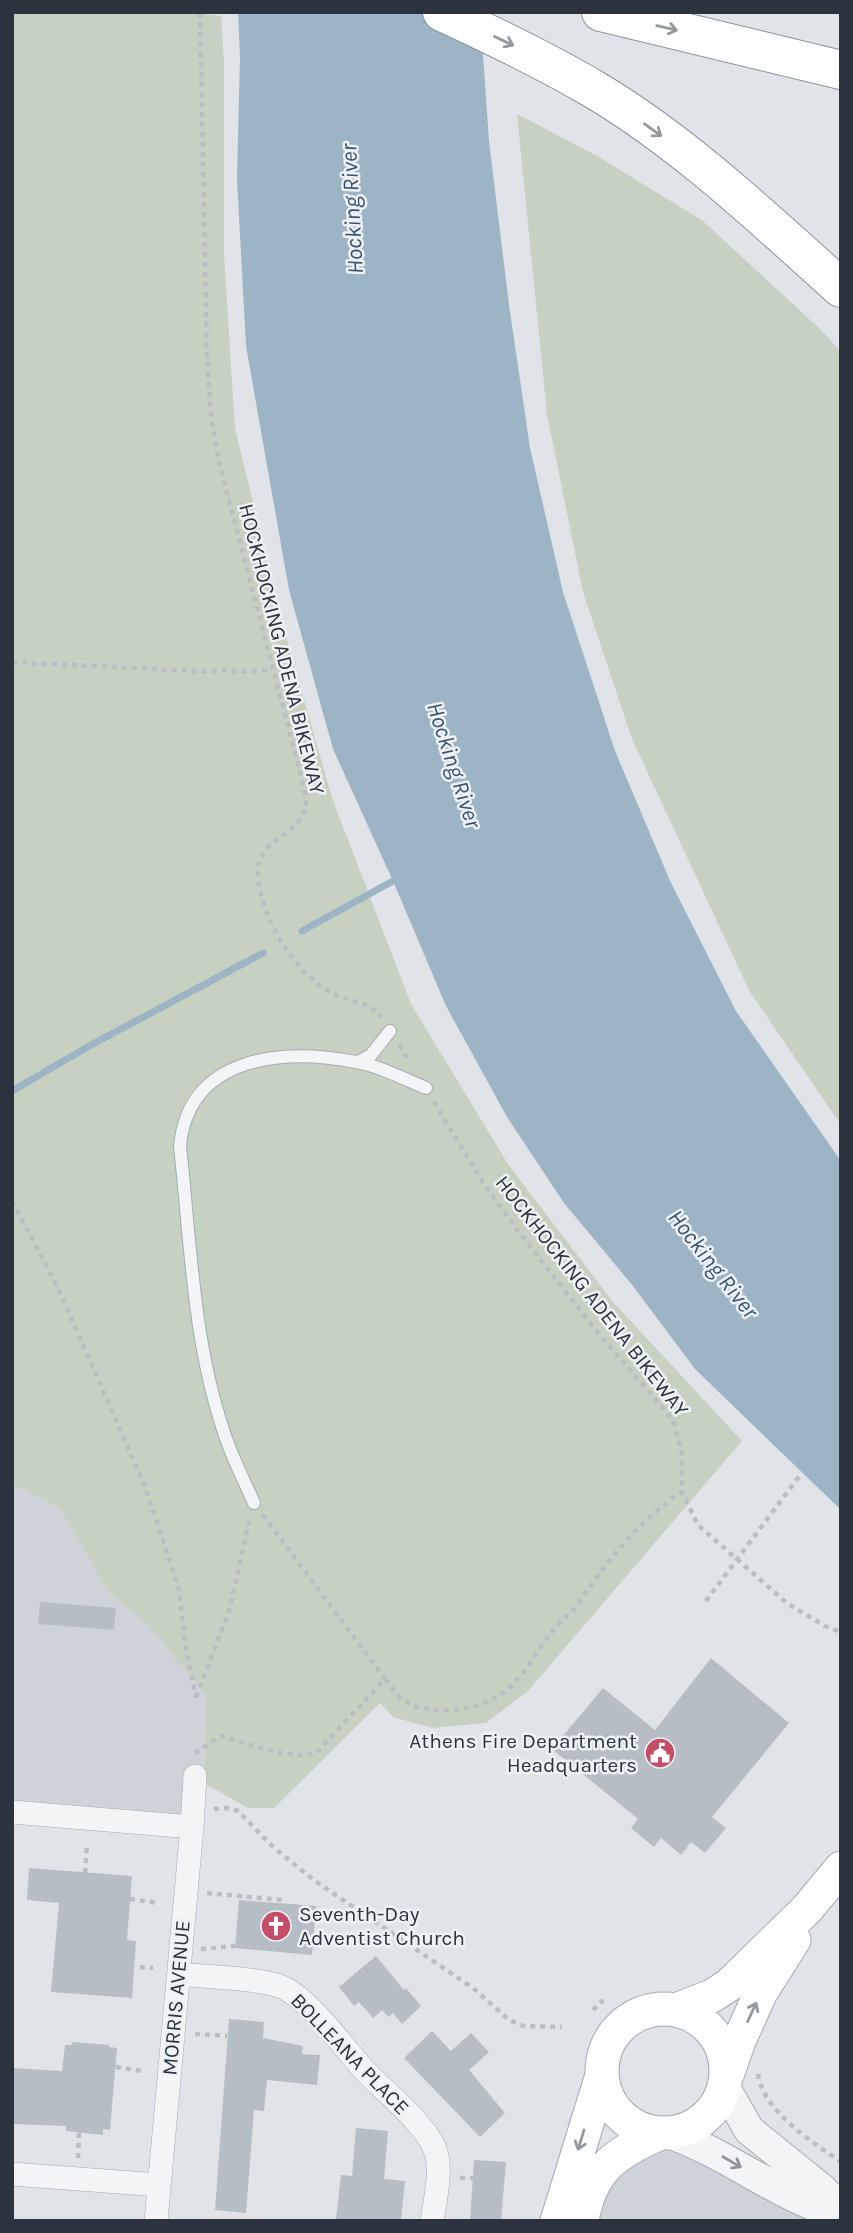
<svg xmlns="http://www.w3.org/2000/svg" width="853" height="2233" font-family="Karla,sans-serif">
<style>
.built{fill:#ced3da}
.green{fill:#c7d1c1}
.water{fill:#9db4c5}
.lines{fill:none;stroke-linecap:round;stroke-linejoin:round}
.stream{stroke:#9db4c5;stroke-width:7}
.building{fill:#b7bdc4}
.service-casing{stroke:#a6abb2;stroke-width:14}
.minor-casing{stroke:#a6abb2;stroke-width:24}
.tertiary-casing{stroke:#a6abb2;stroke-width:32}
.secondary-casing{stroke:#a6abb2;stroke-width:35}
.motorway-casing{stroke:#88929d;stroke-width:40}
.path{stroke:#babec2;stroke-width:4.5;stroke-dasharray:5 5;stroke-linecap:butt}
.service{stroke:#f2f4f6;stroke-width:12}
.minor{stroke:#f2f4f6;stroke-width:23}
.tertiary{stroke:#f2f4f6;stroke-width:30}
.secondary{stroke:#fff;stroke-width:33}
.motorway{stroke:#fff;stroke-width:38}
.oneway{stroke:#94999e}
.oneway2{stroke:#8e949a}
.labels{text-anchor:middle;dominant-baseline:central;stroke-width:5;stroke-linejoin:round;paint-order:stroke}
.street-label{font-size:21px;fill:#2a333e;stroke:#eff2f5}
.poi-label{font-size:21px;fill:#2a333e;stroke:#eff2f5;text-anchor:end}
.water-label{font-size:23px;font-style:italic;fill:#37546f;stroke:#eff2f5}
</style>
<rect width="100%" height="100%" fill="#e0e4e8"/>
<path class="built" d="M12,1483L61,1509L108,1592L151,1628L205,1695L203,1821L12,1805Z
M661,2133L841,2221H582L583,2212Z"/>
<path class="green" d="M12,12H188L221,16L224,63V255L235,428L284,630L332,798L411,1004L508,1164L613,1302L742,1441L528,1691L486,1723L432,1728L393,1717L380,1703L274,1808H248L204,1783L205,1695L151,1628L108,1592L61,1509L12,1483Z
M517,114L599,157L703,221L820,329L841,352V1125L750,992L632,739L583,592L547,414Z"/>
<path class="water" d="M238,12H480L489,141L509,305L530,448L563,592L615,751L671,883L736,1011L841,1161V1510L695,1369L633,1286L564,1203L507,1117L446,1006L393,881L333,749L289,590L246,346L237,179L240,57Z"/>
<g class="lines">
<path class="stream" d="M302,931L393,881
M12,1091L91,1045L263,953"/>
</g>
<path class="building" d="M40,1602L116,1608L114,1630L38,1624Z
M711,1658L789,1723L712,1817L726,1828L705,1853L691,1842L681,1855L661,1838L654,1847L631,1828L638,1819L552,1749L603,1688L655,1730Z
M29,1868L132,1876L127,1940L136,1941L132,1998L51,1992L59,1903L27,1900Z
M239,1900L316,1906L312,1955L235,1948Z
M376,1956L404,1990L406,1988L421,2006L402,2024L393,2013L389,2017L382,2010L373,2018L359,2002L354,2006L339,1987Z
M229,2019L264,2022L263,2038L303,2046L302,2054L320,2055L317,2085L267,2080L264,2111L254,2110L246,2213L215,2210Z
M432,2031L451,2051L471,2033L489,2052L469,2070L505,2113L480,2137L404,2058Z
M72,2042L110,2045L109,2047L117,2048L110,2130L103,2129V2135L66,2131V2126L12,2124V2068L62,2071L65,2045H72Z
M356,2128L388,2131L384,2179L405,2181L401,2221L336,2219L341,2175L352,2176Z
M474,2160L506,2162L501,2221H470Z"/>
<g class="lines">
<g class="service-casing">
<path id="service" d="M358,1062L371,1055L390,1031
M254,1503C246,1485 237,1467 230,1449C193,1353 191,1246 180,1146C189,1055 284,1048 356,1062C380,1066 404,1079 426,1088"/>
</g>
<g class="minor-casing">
<path id="minor" d="M12,1812L192,1827
M179,1974C203,1977 266,1978 284,1988C312,2002 344,2048 366,2072C385,2092 428,2126 436,2152C442,2172 435,2200 432,2221
M12,2174L159,2185
M156,2221L192,1827L195,1776"/>
</g>
<g class="tertiary-casing">
<path id="tertiary" d="M724,2086L749,2130L823,2190L841,2208
M671,2134C730,2155 780,2198 841,2215"/>
</g>
<g class="secondary-casing">
<path id="secondary" d="M602 2071a62 62 0 1 1 124 0a62 62 0 1 1-124 0Z
M676,2010L712,1996L729,1985L807,1909L841,1868
M727,2075L739,2041L760,1994L794,1940
M557,2221L602,2075
M582,2221C590,2170 616,2152 661,2133"/>
</g>
<g class="motorway-casing">
<path id="motorway" d="M442,12C494,36 546,61 595,90C684,143 764,219 841,288
M601,12L841,70"/>
</g>
<path class="path" d="M200,12L207,357L211,416L219,462L300,772C302,783 308,798 305,809C297,839 255,838 258,876C260,917 297,977 334,994C350,1002 370,1001 381,1017
M12,662L194,671H272
M399,1045L409,1062
M434,1102L482,1181L518,1231L598,1333L673,1420L682,1454V1492L698,1525L788,1604L825,1626L841,1632
M12,1201L57,1286L143,1482L158,1524L179,1590L186,1649L196,1698
M263,1515L385,1679
M706,1601L801,1474
M196,1697L229,1611L250,1518
M195,1753L221,1736C243,1742 298,1763 317,1752L385,1679C393,1689 400,1700 412,1705C437,1715 479,1710 500,1695C520,1681 534,1656 548,1637C556,1625 568,1617 577,1605C602,1570 626,1535 661,1508C668,1502 674,1496 682,1492
M214,1809L226,1808L238,1811L273,1847L315,1881L473,1988L509,2020L524,2026L562,2027
M85,1873L87,1846
M207,1893L283,1900V1904
M130,1899L158,1903
M201,1949L235,1946
M140,1967L153,1968
M593,2010L603,2000
M195,2034L227,2036
M116,2067L142,2071
M758,2074C763,2111 812,2142 841,2162
M78,2158L79,2133
M460,2178H473"/>
<use href="#service" class="service"/>
<use href="#minor" class="minor"/>
<use href="#tertiary" class="tertiary"/>
<use href="#secondary" class="secondary"/>
<use href="#motorway" class="motorway"/>
</g>
<defs><path id="oneway-shaft" d="M-6 0H5M1.5-3L5.5 0L1.5 3" fill="none" stroke-width="1.6" stroke-linecap="round" stroke-linejoin="round" transform="scale(1.75)"/></defs>
<g class="oneway">
<use href="#oneway-shaft" transform="translate(667 28) rotate(13)"/>
<use href="#oneway-shaft" transform="translate(504 41) rotate(26)"/>
<use href="#oneway-shaft" transform="translate(653 130) rotate(36)"/>
<use href="#oneway-shaft" transform="translate(752 2012) rotate(-65)"/>
<use href="#oneway-shaft" transform="translate(581 2140) rotate(107)"/>
</g>
<use class="oneway2" href="#oneway-shaft" transform="translate(732 2162) rotate(30)"/>
<defs>
<g id="civic-disc" transform="scale(1.575)"><circle r="9.5" fill="#c44d68" stroke="#eff2f5"/><path d="M-.6-6.5H3V-4.5H.6V-3L4-1V1h2V6H-6V1h2V-1L-.6-3ZM-1.2 2.5V6h2.4V2.5Z" fill="#fff"/></g>
<g id="church-disc" transform="scale(1.575)"><circle r="9.5" fill="#c44d68" stroke="#eff2f5"/><path d="M-1.2-6h2.4v3.5h3.3v2.4h-3.3V6h-2.4V-.1h-3.3v-2.4h3.3Z" fill="#fff"/></g>
</defs>
<g fill-rule="evenodd">
<use href="#civic-disc" x="660" y="1753"/>
<use href="#church-disc" x="276" y="1926"/>
</g>
<g class="labels">
<g class="street-label">
<text transform="translate(282 649) rotate(76)">HOCKHOCKING ADENA BIKEWAY</text>
<text transform="translate(592 1296) rotate(52)">HOCKHOCKING ADENA BIKEWAY</text>
<text transform="translate(176 1998) rotate(-85)">MORRIS AVENUE</text>
<text transform="translate(350 2054) rotate(46)">BOLLEANA PLACE</text>
</g>
<g class="poi-label">
<text x="637" y="1741">Athens Fire Department<tspan x="637" dy="24">Headquarters</tspan></text>
<text x="299" y="1914" text-anchor="start">Seventh-Day<tspan x="299" dy="24">Adventist Church</tspan></text>
</g>
<g class="water-label">
<text transform="translate(352 209) rotate(-93)">Hocking River</text>
<text transform="translate(454 765) rotate(72)">Hocking River</text>
<text transform="translate(713 1264) rotate(52)">Hocking River</text>
</g>
</g>
<rect width="853" height="2233" fill="none" stroke="#2a333e" stroke-width="28"/>
</svg>
